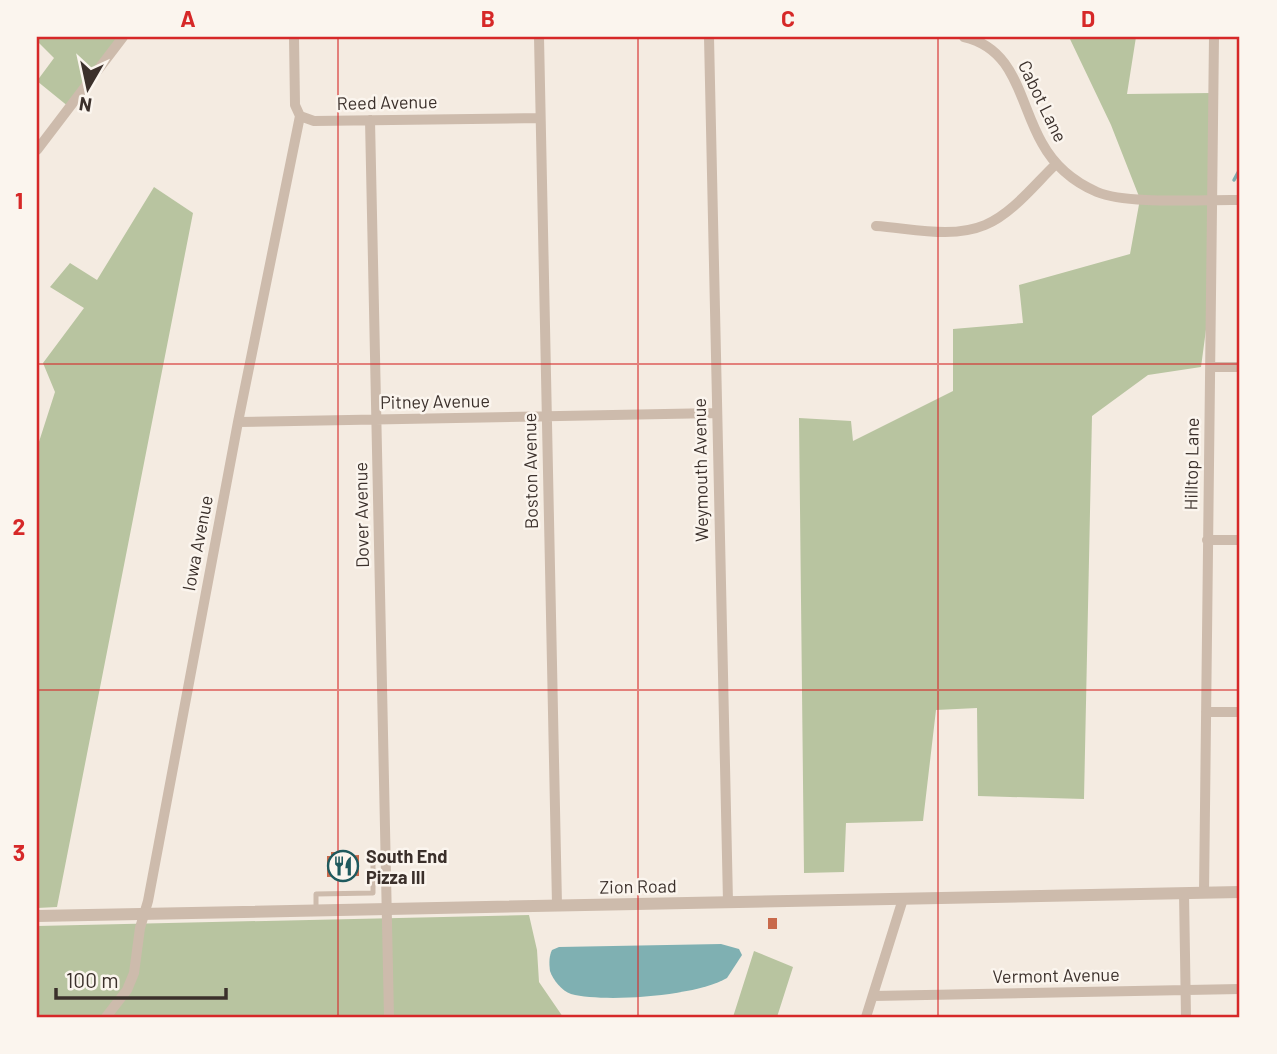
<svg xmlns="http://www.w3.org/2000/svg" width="1277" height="1054" font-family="Barlow,sans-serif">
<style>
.green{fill:#b8c4a0}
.water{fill:#7fb0b2}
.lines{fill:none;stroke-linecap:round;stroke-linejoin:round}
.stream{stroke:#7fb0b2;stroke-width:3.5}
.building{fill:#c8694b}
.service{stroke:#cdbbac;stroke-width:5}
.minor{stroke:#cdbbac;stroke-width:10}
.tertiary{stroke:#cdbbac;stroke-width:12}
.grid{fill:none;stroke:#d62828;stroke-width:2;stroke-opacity:0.55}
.labels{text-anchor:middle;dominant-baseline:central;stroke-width:5;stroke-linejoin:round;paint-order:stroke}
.street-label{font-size:18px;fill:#3b302b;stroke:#fbf5ee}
.poi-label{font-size:18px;font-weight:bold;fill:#3b302b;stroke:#fbf5ee;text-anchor:start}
.neatline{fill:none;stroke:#d62828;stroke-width:2.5}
.grid-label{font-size:23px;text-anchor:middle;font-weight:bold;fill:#d62828}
</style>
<rect width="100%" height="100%" fill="#f4ebe1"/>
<path class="green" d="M37,37H122L69,107L37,81L54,58L37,41Z
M1069,37H1136L1127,94L1212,93L1209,307L1201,367L1148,375L1092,416L1084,799L978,796L977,708L936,710L923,821L846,823L844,872L804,873L799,418L851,421L853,441L953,391V329L1023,323L1019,285L1130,254L1140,199L1111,125Z
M154,187L193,213L57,907L37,908V448L55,392L43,363L84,308L50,287L70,263L97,280Z
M529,915L537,950L539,982L563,1017H37V926Z
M754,951L793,967L777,1017H733Z"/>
<path class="water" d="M721,944L739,949L742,955L727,978C697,996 605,1003 571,994C562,991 553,980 550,971C549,963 549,956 552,950L559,947Z"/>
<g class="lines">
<path class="stream" d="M1234,180L1240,169"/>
</g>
<path class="building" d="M331,852H341V856L359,855V876L327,877V856H331Z
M768,918H777V929H768Z"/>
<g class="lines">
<path class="service" d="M316,908V894L373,893V859H386"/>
<path class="minor" d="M294,37L295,105L300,116
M539,37L557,905
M709,37L728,902
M964,37C1017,49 1019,103 1042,143C1054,165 1074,182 1097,192C1128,205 1204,199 1240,200
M370,120L389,1017
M37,150L123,37
M876,226C910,228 952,239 985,225C1012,214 1035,184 1056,164
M1211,367H1240
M238,422L717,413
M1207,540H1240
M1206,712H1240
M1184,893L1186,1017
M1204,893L1214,37
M873,996L1240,989
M106,1017L127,990L134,973L140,928L148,901L238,422L300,116L314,121L540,118
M866,1017L903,899"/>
<path class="tertiary" d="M37,916L1240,892"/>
</g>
<path class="grid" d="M338,37V1017M638,37V1017M938,37V1017M37,364H1240M37,690H1240"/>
<defs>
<g id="restaurant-ring" transform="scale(1.575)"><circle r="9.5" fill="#fbf5ee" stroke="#1f5a5e" stroke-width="1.5"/><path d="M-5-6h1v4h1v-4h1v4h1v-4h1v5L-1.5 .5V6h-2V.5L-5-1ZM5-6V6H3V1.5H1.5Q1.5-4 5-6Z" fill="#1f5a5e"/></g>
</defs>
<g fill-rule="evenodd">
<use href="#restaurant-ring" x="343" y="866"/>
</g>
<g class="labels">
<g class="street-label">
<text transform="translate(1043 101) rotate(64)">Cabot Lane</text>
<text transform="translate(387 102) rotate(-1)">Reed Avenue</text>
<text transform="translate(435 401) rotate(-1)">Pitney Avenue</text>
<text transform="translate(1191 464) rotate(-89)">Hilltop Lane</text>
<text transform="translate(700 470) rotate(-91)">Weymouth Avenue</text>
<text transform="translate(530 471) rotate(-91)">Boston Avenue</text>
<text transform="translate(361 515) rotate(-91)">Dover Avenue</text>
<text transform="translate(197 543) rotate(-79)">Iowa Avenue</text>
<text transform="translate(638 886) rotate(-1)">Zion Road</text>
<text transform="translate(1056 975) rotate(-1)">Vermont Avenue</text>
</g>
<g class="poi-label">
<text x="366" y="856">South End<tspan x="366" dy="21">Pizza III</tspan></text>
</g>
</g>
<rect width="1277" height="1054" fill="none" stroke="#fbf5ee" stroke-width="77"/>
<g transform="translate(88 88) rotate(189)" stroke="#fbf5ee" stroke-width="5" paint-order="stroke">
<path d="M0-5L12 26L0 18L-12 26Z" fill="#3b302b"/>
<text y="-10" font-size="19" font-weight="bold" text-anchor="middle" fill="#3b302b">N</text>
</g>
<path d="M56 988v10h170v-10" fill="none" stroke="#3b302b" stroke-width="3.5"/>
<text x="66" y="988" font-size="21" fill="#3b302b" stroke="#fbf5ee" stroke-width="5" paint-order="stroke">100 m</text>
<rect x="38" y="38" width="1200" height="978" class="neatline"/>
<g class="grid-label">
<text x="188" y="27">A</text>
<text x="488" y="27">B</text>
<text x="788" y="27">C</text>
<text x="1088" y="27">D</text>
<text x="19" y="209">1</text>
<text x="19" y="535">2</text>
<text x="19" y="861">3</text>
</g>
</svg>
